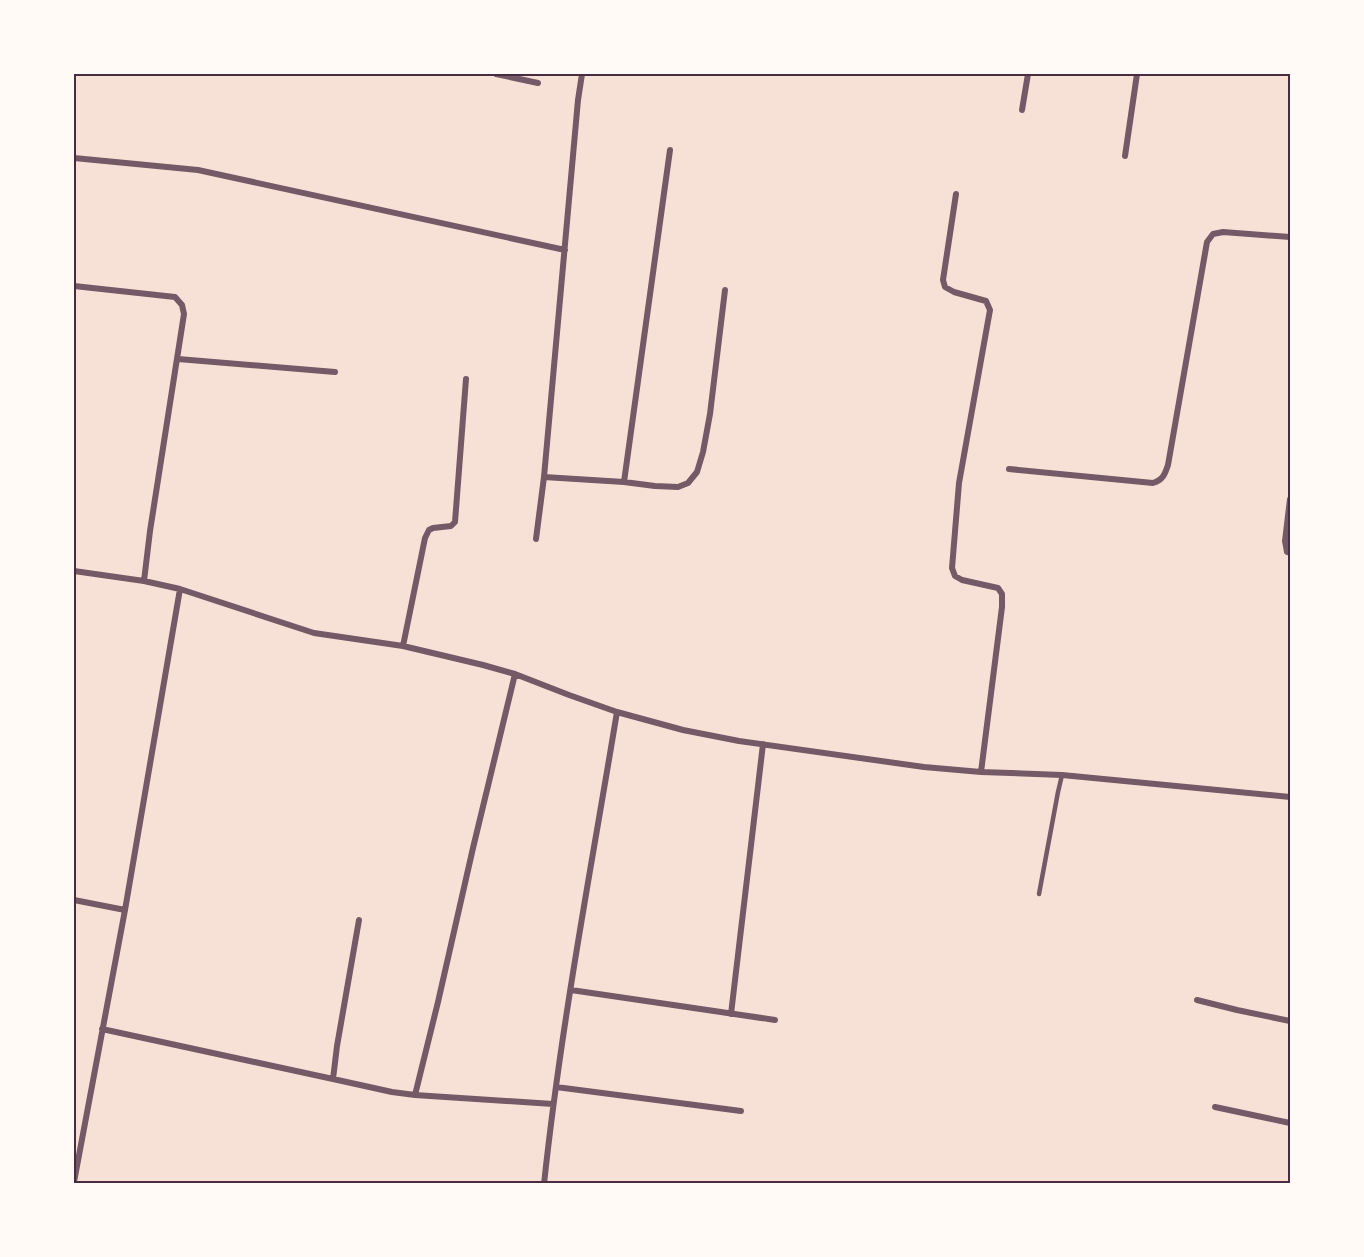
<svg xmlns="http://www.w3.org/2000/svg" width="1364" height="1257" font-family="'Playfair Display',serif">
<style>
.lines{fill:none;stroke-linecap:round;stroke-linejoin:round}
.service{stroke:#755966;stroke-width:4.5}
.minor{stroke:#755966;stroke-width:6}
.neatline{fill:none;stroke:#4a2c40;stroke-width:2}
</style>
<rect width="100%" height="100%" fill="#f7e1d7"/>
<g class="lines">
<path class="service" d="M1039,894L1058,792L1062,775"/>
<path class="minor" d="M496,74L538,83
M1022,110L1028,74
M1125,156L1137,74
M74,158L198,170L565,250
M956,194L943,280L945,287L954,292L986,301L990,310L959,483L952,568L955,576L962,580L998,588L1002,594V607L981,772
M74,286L175,297L182,305L184,314L150,531L144,581
M178,359L335,372
M1009,469L1153,483C1163,480 1165,474 1168,465L1207,242L1213,234L1223,232L1290,237
M544,477L624,482L655,486L678,487L688,483L697,472L703,452L710,414L725,290
M624,482L670,150
M1290,499L1285,541L1287,552L1290,553
M536,539L544,477L578,100L582,74
M74,571L144,581L180,589L314,633L403,646L483,665L515,674L569,695L617,712L683,730L739,741L924,767L981,772L1062,775L1290,797
M403,646L425,538L429,530L433,528L451,526L455,522L466,379
M74,900L125,910
M359,920L337,1046L333,1079L392,1092L415,1095L553,1104
M571,990L775,1020
M1197,1000L1237,1010L1290,1021
M731,1014L763,744
M102,1029L333,1079
M556,1087L741,1111
M415,1095L438,1002L473,848L515,674
M1215,1107L1290,1123
M74,1182L125,910L180,589
M544,1184C561,1025 591,869 617,712"/>
</g>
<rect width="1364" height="1257" fill="none" stroke="#fffaf5" stroke-width="150"/>
<rect x="75" y="75" width="1214" height="1107" class="neatline"/>
</svg>
